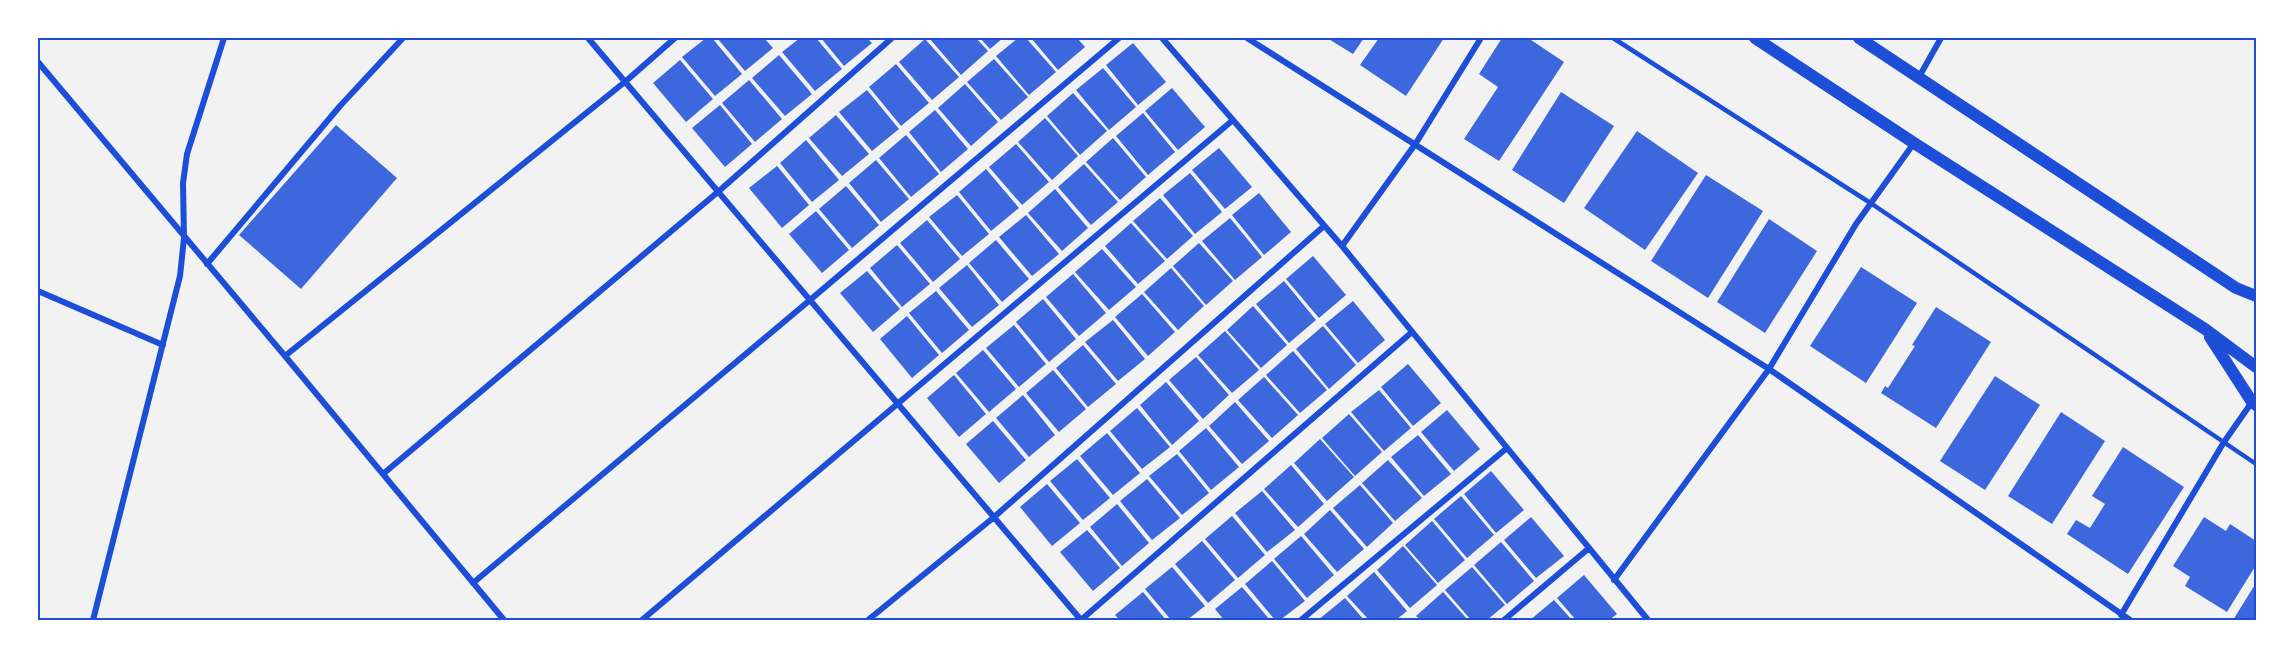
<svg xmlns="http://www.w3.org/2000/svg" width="2294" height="658" font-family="Inter,sans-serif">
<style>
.building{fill:#3d67dc}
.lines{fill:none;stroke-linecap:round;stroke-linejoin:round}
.service{stroke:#1d4ed8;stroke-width:4.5}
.minor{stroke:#1d4ed8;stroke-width:6}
.secondary{stroke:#1d4ed8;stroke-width:12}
.neatline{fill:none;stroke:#1d4ed8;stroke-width:2}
</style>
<rect width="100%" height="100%" fill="#f2f2f2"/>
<path class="building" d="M706,38H712L742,74L715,96L682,57Z
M717,38H764L773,48L745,71Z
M800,38H816L842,69L815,91L782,52Z
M821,38H867L872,43L844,66Z
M929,38H976L988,51L961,75Z
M980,38H1003L990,49Z
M1018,38H1026L1056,72L1029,95L996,56Z
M1031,38H1077L1085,47L1058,70Z
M1327,38H1364L1353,54Z
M1379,38H1444L1406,96L1360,65Z
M1502,38H1528L1564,62L1499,161L1464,139L1498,87L1479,74Z
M925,39L959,77L932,100L899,62Z
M1133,43L1166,82L1138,105L1106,65Z
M779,55L812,94L785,116L752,78Z
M994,59L1028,97L1001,120L967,82Z
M680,60L713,99L686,122L653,83Z
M896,64L929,103L901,126L869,87Z
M1103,68L1136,107L1109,130L1076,90Z
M749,80L782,119L755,142L722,103Z
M965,84L998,122L971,146L938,108Z
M1172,88L1205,127L1178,150L1145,111Z
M867,90L899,129L872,151L839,112Z
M1561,92L1614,126L1564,203L1512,170Z
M1073,93L1107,131L1080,155L1047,116Z
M720,105L752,144L725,167L692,128Z
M935,110L968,149L941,172L909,132Z
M1143,113L1175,152L1148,175L1116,136Z
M836,115L869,154L842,176L809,138Z
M1045,118L1078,156L1052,180L1018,142Z
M336,125L397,178L301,289L239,235Z
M1637,131L1698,173L1645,250L1584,208Z
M906,135L939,174L911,197L879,158Z
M1113,138L1146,177L1120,200L1086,162Z
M806,140L839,180L812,202L780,163Z
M1016,144L1049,182L1022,205L989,167Z
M1219,148L1252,187L1225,209L1192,170Z
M876,160L909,199L881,222L849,183Z
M1084,164L1118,202L1091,225L1058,187Z
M777,166L809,205L782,228L749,188Z
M986,169L1019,208L991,231L959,192Z
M1190,173L1222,212L1195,234L1163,195Z
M1706,175L1763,211L1708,298L1651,261Z
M846,186L879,225L852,248L819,209Z
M1055,189L1088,228L1062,251L1028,213Z
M1259,193L1291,232L1264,255L1232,215Z
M957,195L989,234L962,256L929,217Z
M1160,198L1193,236L1167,259L1133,221Z
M816,211L849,250L822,273L789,234Z
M1026,215L1059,254L1032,276L999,237Z
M1230,218L1262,257L1235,280L1202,241Z
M1769,219L1817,251L1765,333L1717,302Z
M927,220L960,259L933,282L900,243Z
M1131,223L1165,261L1138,284L1105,246Z
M996,240L1029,279L1002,302L969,263Z
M1199,243L1233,281L1206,305L1173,266Z
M897,245L930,284L902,307L870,268Z
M1102,249L1136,287L1109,310L1075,272Z
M1313,256L1346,295L1319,318L1286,279Z
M967,265L999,305L972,327L939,288Z
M1861,267L1917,303L1866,383L1810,346Z
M1171,268L1204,306L1178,330L1144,292Z
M867,271L900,309L873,332L840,293Z
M1073,274L1106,313L1079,336L1046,297Z
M1284,281L1316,320L1289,343L1256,304Z
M936,291L969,330L942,353L909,313Z
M1142,294L1175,332L1148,356L1115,317Z
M1043,299L1076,339L1049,362L1016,322Z
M1353,301L1385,340L1358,363L1325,324Z
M1253,306L1287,345L1261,368L1227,330Z
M1936,307L1991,342L1936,428L1881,393L1885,386L1888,388L1915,346L1912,345Z
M907,316L939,355L912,378L880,339Z
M1113,320L1145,359L1118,381L1085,342Z
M1014,325L1046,364L1019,387L986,348Z
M1323,326L1356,365L1329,389L1296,349Z
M1225,331L1259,370L1232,393L1198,355Z
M1083,345L1116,384L1088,407L1056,368Z
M983,350L1016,389L989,412L956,373Z
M1293,351L1327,390L1300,413L1266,375Z
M1196,357L1229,395L1203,419L1169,380Z
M1408,364L1441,403L1413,426L1381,387Z
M1053,370L1086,409L1059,432L1026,393Z
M954,375L986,414L959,437L927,398Z
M1995,376L2040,405L1985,490L1940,461Z
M1264,377L1298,415L1272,438L1238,400Z
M1166,382L1199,421L1172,445L1140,405Z
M1379,390L1411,428L1384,451L1351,412Z
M1023,395L1055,435L1029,457L996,418Z
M1235,402L1269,441L1242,464L1209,426Z
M1137,408L1170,447L1142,469L1110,431Z
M1447,410L1480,449L1454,471L1421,432Z
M2061,412L2105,441L2052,524L2008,496Z
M1349,414L1382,452L1355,476L1322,438Z
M993,421L1026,460L999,483L966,444Z
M1206,428L1239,467L1211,490L1179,451Z
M1107,433L1140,473L1113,495L1080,456Z
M1418,435L1451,474L1424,496L1391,457Z
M1320,439L1354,477L1327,501L1294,463Z
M2123,447L2184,487L2128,574L2067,534L2076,520L2090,528L2105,504L2092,496Z
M1177,454L1209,493L1182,515L1149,476Z
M1077,459L1110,498L1083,520L1050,481Z
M1388,460L1422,498L1395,521L1362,483Z
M1291,465L1324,504L1298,527L1264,489Z
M1491,471L1524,510L1496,533L1464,494Z
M1147,479L1180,518L1152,540L1120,501Z
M1047,484L1080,523L1052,546L1020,507Z
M1360,485L1393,523L1367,547L1333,508Z
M1262,491L1295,530L1267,552L1235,513Z
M1461,496L1494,535L1467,558L1434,519Z
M1117,504L1149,543L1122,566L1090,527Z
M1330,510L1364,549L1337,572L1304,534Z
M1232,516L1265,555L1238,578L1205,539Z
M1531,517L1564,556L1536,578L1504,540Z
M2204,517L2226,531L2230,524L2256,541V565L2227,612L2185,586L2190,577L2173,566Z
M1432,521L1465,560L1438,583L1405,545Z
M1087,530L1120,568L1093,591L1060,552Z
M1301,536L1334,575L1307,598L1274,559Z
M1202,541L1235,580L1208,603L1175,564Z
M1501,542L1534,581L1507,604L1474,565Z
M1403,546L1437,585L1410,608L1377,570Z
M1272,561L1305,601L1280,620H1275L1245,584Z
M1172,567L1205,606L1187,620H1171L1145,589Z
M1472,567L1505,605L1487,620H1471L1445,590Z
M1374,572L1407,611L1396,620H1369L1347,596Z
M1584,575L1617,614L1609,620H1576L1557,598Z
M2256,583V620H2233Z
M1242,587L1270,620H1224L1215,609Z
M1143,592L1166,620H1120L1115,615Z
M1443,592L1468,620H1421L1416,616Z
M1345,598L1364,620H1318Z
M1554,600L1572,620H1530Z"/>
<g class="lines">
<path class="service" d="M1613,38L1872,204L2256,464"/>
<path class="minor" d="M588,38L1081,620
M1162,38L1342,246L1648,620
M1247,38L1769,369L2130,620
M38,62L285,356L504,620
M1919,77L1941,38
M1342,246L1416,143L1481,38
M207,264L340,106L403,38
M38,291L163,345
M285,356L626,81L675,38
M383,474L719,191L892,38
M1614,580L1769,369L1856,224L1914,143
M473,583L810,300L1119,38
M2121,615L2224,442L2252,402
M93,620L180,276L184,238L183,183L187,154L224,38
M642,620L1233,120
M868,620L993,518L1324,226
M1081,620L1412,332
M1301,620L1507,448
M1504,620L1588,549"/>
<path class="secondary" d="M1755,38L1914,143L2205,329L2256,367
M1859,38L2236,288L2256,296
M2210,337L2252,402L2256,405"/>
</g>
<rect width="2294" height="658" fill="none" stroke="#ffffff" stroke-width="78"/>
<rect x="39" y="39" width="2216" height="580" class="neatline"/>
</svg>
